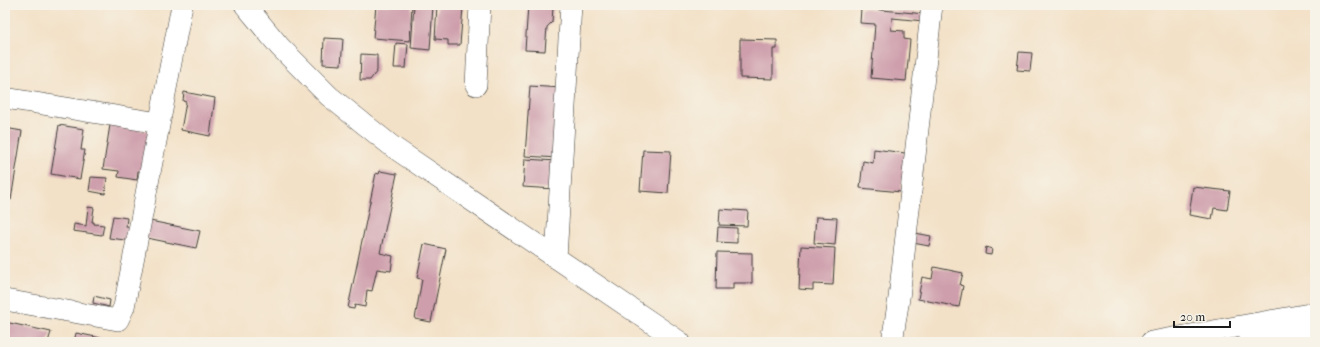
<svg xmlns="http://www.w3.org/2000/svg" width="1320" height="347" font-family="'IM FELL French Canon',serif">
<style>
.building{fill:#ce9eac}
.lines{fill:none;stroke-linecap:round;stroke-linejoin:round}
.minor-casing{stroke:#3c3a36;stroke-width:22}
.minor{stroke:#fff;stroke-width:21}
</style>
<rect width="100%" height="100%" fill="#f7f3e8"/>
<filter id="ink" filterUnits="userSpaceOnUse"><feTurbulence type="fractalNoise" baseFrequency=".025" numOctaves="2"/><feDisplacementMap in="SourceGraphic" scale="8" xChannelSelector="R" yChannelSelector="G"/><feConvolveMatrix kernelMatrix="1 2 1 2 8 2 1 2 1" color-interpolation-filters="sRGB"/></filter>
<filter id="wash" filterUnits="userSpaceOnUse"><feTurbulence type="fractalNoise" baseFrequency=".012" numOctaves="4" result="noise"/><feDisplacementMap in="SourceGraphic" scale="16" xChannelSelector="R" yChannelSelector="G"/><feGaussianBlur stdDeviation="0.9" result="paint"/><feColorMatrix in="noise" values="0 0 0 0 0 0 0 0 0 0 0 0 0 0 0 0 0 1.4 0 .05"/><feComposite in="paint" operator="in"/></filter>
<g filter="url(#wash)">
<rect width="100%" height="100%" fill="#f3e1c7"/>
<g id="blocks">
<path class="building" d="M376,5H412L410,41L373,38Z
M414,5H433L430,50L411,48Z
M437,5L463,7L460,45H448V40L435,39Z
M528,5H557V8L553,7L552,22L547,27L545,51L525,50Z
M861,8L925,14L924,21L892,18L891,30L904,31V39L910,40L906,81L871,78L875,24L860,23Z
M324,38L343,39L341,65L323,64Z
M740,39L777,40V49H773V79L740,78Z
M396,43L408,44L406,68H394Z
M1019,52L1032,53L1030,71L1017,70Z
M361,54L377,55V71L370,80H360Z
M530,86L562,88L558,158L525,156Z
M184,92L215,98L210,136L181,130L186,102L183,101Z
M59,125L84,129L81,150H85L80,179L51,174Z
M110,125L149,131L142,172L138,171L137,180L118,177L119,171L103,169Z
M5,128L22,131L11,200L5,199Z
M874,149L905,153L901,192L860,188L863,161L873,163Z
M643,150L671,151L668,193L640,191Z
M525,159L557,161L555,189L523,187Z
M380,171L397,174L380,253L393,256L391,271L377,269L372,291L367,290L365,307L355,305L354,309L348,308L376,173L379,174Z
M91,177L107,178L105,194L89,191Z
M1193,187L1230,191L1227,210L1214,208L1212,219L1189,215Z
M88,207L94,208L92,222H94V224L104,225L102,235L73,231L74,224L86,226Z
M720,209L748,211L747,226L719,225Z
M113,216L127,218L126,226L135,228L133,241L109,238Z
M816,217L837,218L835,245L814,243Z
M145,220L200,231L196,248L142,237Z
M718,227L737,228V243L717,242Z
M915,233L931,236L929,246L913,243Z
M424,244L446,249L431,322L415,319L422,279L417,278Z
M801,246L835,248L833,285L813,284V290L799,289Z
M986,247L992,249L991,255L985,254Z
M717,252L752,253V283H733V289H716Z
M934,267L963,273L960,285L963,286L959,307L918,299L922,277L932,279Z
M94,296L110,300L109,307L93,303Z
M5,322L51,332L48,342H5Z
M76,333L101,338L100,342H74Z"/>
</g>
</g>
<g filter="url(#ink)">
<use href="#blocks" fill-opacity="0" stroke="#3c3a36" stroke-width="1"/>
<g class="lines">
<g class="minor-casing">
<path id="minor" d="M245,5L280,47L329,96L393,147L680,342
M476,85L480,5
M5,98L159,123
M556,258L571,5
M5,300L118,320L124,307L140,225L182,5
M892,342L899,298L932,5
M1151,342L1315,313
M1248,342L1315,330"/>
</g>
<use href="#minor" class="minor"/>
</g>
</g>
<rect width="1320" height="347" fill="none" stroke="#f7f3e8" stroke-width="20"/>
<path d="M1174 321v6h56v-6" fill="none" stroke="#1c1c1c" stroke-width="2"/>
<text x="1180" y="321" font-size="12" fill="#1c1c1c" stroke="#f7f3e8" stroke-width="3" paint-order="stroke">20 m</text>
</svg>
